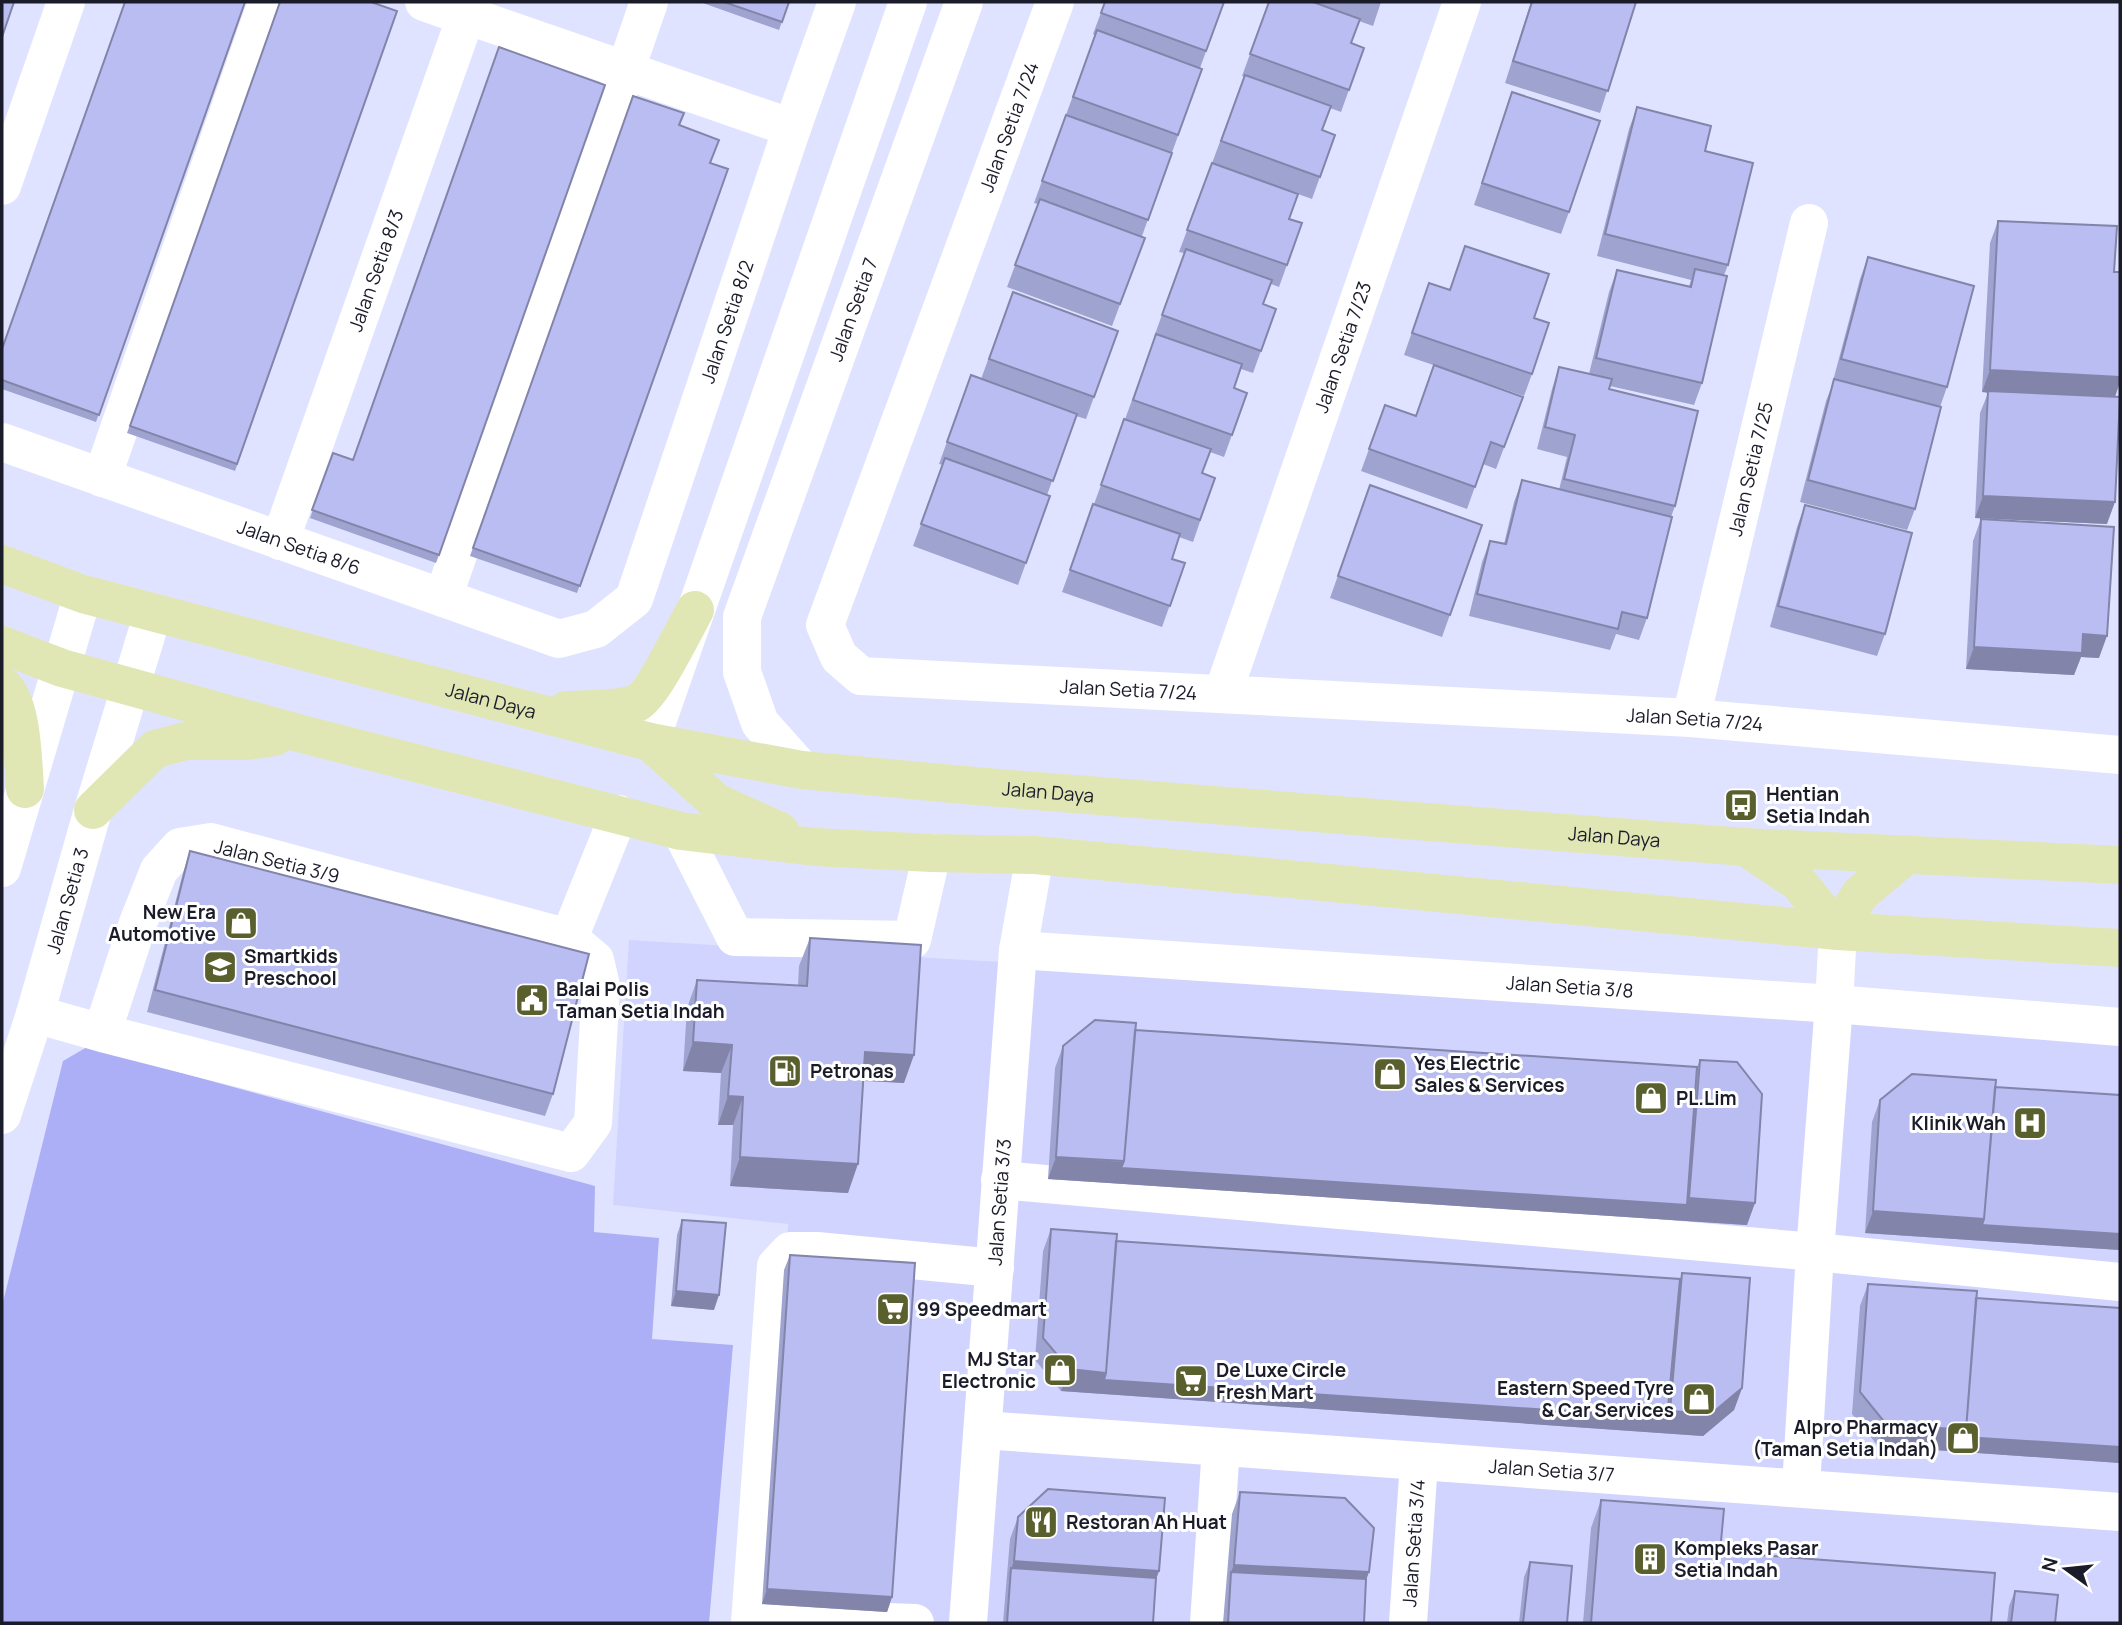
<svg xmlns="http://www.w3.org/2000/svg" width="2122" height="1625" font-family="Manrope,sans-serif">
<style>
.built{fill:#d1d4ff}
.green{fill:#acaff5}
.lines{fill:none;stroke-linecap:round;stroke-linejoin:round}
.minor{stroke:#fff;stroke-width:38}
.major{stroke:#e0e7b5;stroke-width:38}
.wall{fill:#9fa3d0}
.shaded-wall{fill:#8284a9}
.building{fill:#b9bdf2;stroke:#8284a9;stroke-width:2}
.labels{text-anchor:middle;dominant-baseline:central;stroke-width:6;stroke-linejoin:round;paint-order:stroke}
.street-label{font-size:19px;fill:#1b1c29;stroke:#fff}
.poi-label{font-size:19px;font-weight:bold;fill:#1b1c29;stroke:#fff;text-anchor:start}
</style>
<rect width="100%" height="100%" fill="#e0e3ff"/>
<path class="built" d="M629,940L1051,965L2120,1041V1623H761L788,1224L613,1205Z"/>
<path class="green" d="M87,1047L595,1186L594,1232L659,1238L652,1339L733,1345L709,1623H2V1306L63,1061Z"/>
<g class="lines">
<g class="minor">
<path d="M424,2L467,17"/>
<path id="s1" d="M1055,2L825,625L839,657L861,676L1691,718L2120,755"/>
<path d="M466,15L792,128"/>
<path d="M2,186L66,2"/>
<path id="s2" d="M2,442L559,639L596,629L634,599L792,128L837,2"/>
<path d="M102,478L267,2"/>
<path id="s3" d="M280,541L471,2"/>
<path d="M443,598L649,2"/>
<path id="s4" d="M1223,693L1462,2"/>
<path id="s5" d="M1691,718L1809,223"/>
<path d="M650,742L908,2"/>
<path id="s6" d="M802,770L760,723L742,672V617L964,2"/>
<path d="M681,831L735,937L912,940L932,853"/>
<path d="M2,868L83,594"/>
<path d="M569,938L619,814"/>
<path id="s7" d="M1018,950L1834,1004L2120,1027"/>
<path d="M35,1014L102,1033L571,1153L593,1123L601,986L595,960L569,938L211,842L180,847L159,870L138,923L102,1033"/>
<path id="s8" d="M2,1115L35,1014L93,810L153,613"/>
<path d="M1000,1180L1815,1252L2120,1282"/>
<path id="s9" d="M983,1430C1362,1458 1741,1482 2120,1512"/>
<path d="M1801,1487L1815,1252L1834,1004L1838,931"/>
<path d="M751,1617L915,1623"/>
<path d="M750,1623L776,1266L790,1251H817L995,1268"/>
<path id="s10" d="M968,1623L1018,950L1035,855"/>
<path d="M1209,1623L1221,1447"/>
<path id="s11" d="M1408,1623L1419,1462"/>
</g>
<g class="major">
<path id="s12" d="M2,564L83,594L650,742L802,770L986,787L1745,847L2120,865"/>
<path d="M2,645L62,668L302,734L681,831L815,847L932,853L1035,855L1838,931L2120,948"/>
<path d="M2,685C23,702 23,763 25,789"/>
<path d="M566,710C585,709 619,710 637,703C652,696 685,628 695,610"/>
<path d="M650,742L716,802L780,831"/>
<path d="M93,810L155,749L186,741H247L275,737"/>
<path d="M1745,847L1798,882L1838,931"/>
<path d="M1838,931L1860,894L1908,854"/>
</g>
</g>
<path class="wall" d="M245,2L96,422L2,389V349Z
M280,2L397,11L235,471L127,433Z
M700,2H789L779,30Z
M1105,2H1224L1200,68L1202,69L1142,236L1145,238L1112,326L1007,287L1038,204L1034,203L1095,35L1093,34Z
M1269,2H1381L1373,26L1359,21L1351,43L1364,48L1341,112L1330,108L1322,130L1335,135L1312,199L1298,194L1289,219L1302,223L1279,287L1271,284L1263,305L1276,309L1253,373L1241,369L1234,388L1247,393L1224,457L1210,452L1202,473L1215,478L1193,542L1179,537L1172,559L1185,563L1162,627L1062,592L1155,337H1154L1184,253L1179,252L1244,77L1242,76Z
M1531,2H1636L1600,113L1505,83Z
M1512,92L1569,212L1561,234L1474,205Z
M633,96L680,125L710,163L728,169L577,593L470,556Z
M1637,107L1705,151L1728,265L1724,275L1702,383L1694,405L1610,386L1609,389L1675,506L1671,517L1647,618L1639,640L1616,634L1610,650L1469,616L1482,562L1490,541L1504,544L1514,502L1522,480L1559,490L1567,457L1537,449L1552,389L1559,367L1589,374L1609,292L1617,270L1689,286L1691,280L1597,256L1629,129Z
M1998,221L2114,272L2120,382L2115,397L2107,524L1975,518L1980,413L1988,393L1982,392L1990,243Z
M1465,246L1534,318L1532,374L1524,396L1404,355L1429,283L1450,290Z
M1868,257L1947,387L1940,407L1915,509L1907,530L1800,502L1826,401L1834,381H1833L1860,279Z
M1013,292L1118,331L1086,419L1076,416L1047,495L1050,496L1018,585L913,546L943,465L939,464L971,375L981,379Z
M1523,397L1496,469L1483,464L1467,509L1361,471L1385,405L1416,416Z
M333,453L439,555L436,563L310,518Z
M1370,485L1482,525L1442,637L1330,598Z
M1805,505L1885,634L1877,656L1770,627L1797,527Z
M1981,519L2099,658L2081,657L2074,675L1966,669L1973,541Z
M190,851L553,1094L545,1116L147,1012L183,873Z
M810,938L904,1083L863,1081L848,1193L730,1186L733,1125H718L721,1073L683,1071L687,1008L697,980L798,986L799,966Z
M1135,1030L1697,1067L1700,1060L1747,1225L1048,1179L1055,1068L1063,1046Z
M1995,1087L2120,1095V1250L1865,1233L1872,1122L1880,1100Z
M682,1220L714,1310L671,1306L677,1235Z
M1051,1229L1116,1241L1680,1279L1682,1273L1742,1388L1734,1410L1703,1436L1061,1391L1035,1360L1043,1251Z
M790,1255L892,1597L887,1612L762,1604L784,1270Z
M1868,1284L1976,1298L2120,1308V1463L1878,1446L1852,1414L1860,1306Z
M1240,1492L1369,1572L1366,1579L1364,1623H1223L1232,1514Z
M1601,1500L1720,1552L1991,1623H1583L1591,1528Z
M1018,1517L1159,1571L1156,1578L1153,1623H1003L1010,1539Z
M1530,1562L1567,1623H1519L1524,1577Z
M2015,1591L2055,1623H2007L2009,1606Z"/>
<path class="shaded-wall" d="M1990,370L2120,377V382L2114,399L1982,392Z
M1983,496L2115,502L2107,524L1975,518Z
M2083,634L2107,636L2099,658L2081,657L2074,675L1966,669L1974,647Z
M693,1042L732,1045L721,1073L683,1071Z
M865,1052L914,1055L904,1083L855,1080Z
M728,1096L743,1097L733,1125H718Z
M740,1157L858,1164L848,1193L730,1186Z
M1056,1157L1687,1205L1689,1198L1755,1203L1747,1225L1048,1179Z
M1873,1211L1984,1219L2120,1234V1250L1865,1233Z
M676,1291L719,1295L714,1310L671,1306Z
M1069,1369L1667,1418L1670,1411L1742,1388L1734,1410L1703,1436L1061,1391Z
M1886,1424L1966,1430L2120,1447V1463L1878,1446Z
M1014,1561L1159,1571L1151,1593L1011,1568L1006,1583Z
M1234,1565L1369,1572L1361,1594L1231,1572Z
M767,1589L892,1597L887,1612L762,1604Z"/>
<path class="building" d="M2,2H14L2,37Z
M125,2H245L99,415L2,380V349Z
M280,2H371L397,11L237,464L130,426Z
M724,2H789L782,22Z
M1105,2H1224L1206,51L1101,13Z
M1269,2H1313L1360,19L1351,43L1364,48L1349,90L1250,54Z
M1532,2H1636L1608,91L1513,61Z
M1097,30L1202,69L1178,135L1073,97Z
M499,47L605,85L439,555L312,510L333,453L353,460Z
M1245,75L1331,106L1322,130L1335,135L1320,177L1221,141Z
M1512,92L1600,121L1569,212L1482,183Z
M633,96L684,113L679,125L719,140L710,163L728,169L580,586L473,548Z
M1637,107L1711,126L1705,151L1753,163L1728,265L1605,234Z
M1066,115L1172,153L1148,220L1042,181Z
M1212,163L1298,194L1289,219L1302,223L1287,265L1187,230Z
M1040,199L1145,238L1120,304L1015,265Z
M1998,221L2117,226L2114,272H2120V377L1990,370Z
M1465,246L1549,274L1534,318L1549,323L1532,374L1412,333L1429,283L1450,290Z
M1186,249L1272,280L1263,304L1276,309L1261,351L1162,315Z
M1868,257L1974,286L1947,387L1841,359Z
M1695,269L1727,276L1702,383L1596,358L1617,270L1691,287Z
M1013,292L1118,331L1094,397L989,359Z
M1156,334L1242,364L1234,388L1247,393L1232,435L1133,400Z
M1434,365L1523,397L1504,447L1491,442L1475,487L1369,449L1385,405L1416,416Z
M1559,367L1612,379L1609,389L1698,411L1675,506L1564,479L1575,435L1545,427Z
M971,375L1077,414L1053,481L947,442Z
M1834,379L1941,407L1915,509L1808,480Z
M1988,391L2120,397L2115,502L1983,496Z
M1124,419L1211,449L1202,473L1215,478L1200,520L1101,485Z
M945,458L1050,496L1026,563L921,524Z
M1522,480L1672,517L1647,618L1622,612L1618,629L1477,594L1490,541L1506,544Z
M1370,485L1482,525L1450,615L1338,576Z
M1093,504L1180,534L1172,559L1185,563L1170,606L1070,570Z
M1805,505L1912,533L1885,634L1778,606Z
M1981,519L2114,527L2107,636L2083,634L2082,653L1974,647Z
M190,851L589,954L553,1094L155,990Z
M810,938L921,945L914,1055L865,1052L858,1164L740,1157L743,1097L728,1096L732,1045L693,1042L697,980L807,986Z
M1095,1020L1136,1023L1124,1161L1056,1157L1063,1046Z
M1135,1030L1697,1067L1687,1205L1121,1168L1124,1161Z
M1700,1060L1737,1062L1762,1094L1755,1203L1689,1198Z
M1912,1074L1996,1080L1984,1219L1873,1211L1880,1100Z
M1995,1087L2120,1095V1234L1982,1225L1984,1219Z
M682,1220L726,1223L719,1295L676,1291Z
M1051,1229L1117,1234L1106,1373L1069,1369L1043,1338Z
M1116,1241L1680,1279L1667,1418L1104,1380L1106,1373Z
M790,1255L915,1263L892,1597L767,1589Z
M1682,1273L1750,1278L1742,1388L1711,1414L1670,1411Z
M1868,1284L1977,1291L1966,1430L1886,1424L1860,1392Z
M1976,1298L2120,1308V1447L1964,1437L1966,1430Z
M1048,1489L1165,1498L1159,1571L1014,1561L1018,1517Z
M1240,1492L1345,1498L1374,1528L1369,1572L1234,1565Z
M1601,1500L1724,1509L1720,1552L1995,1573L1991,1623H1591Z
M1530,1562L1572,1566L1567,1623H1523Z
M1011,1568L1156,1578L1153,1623H1007Z
M1231,1572L1366,1579L1364,1623H1228Z
M2015,1591L2058,1595L2055,1623H2011Z"/>
<defs>
<g id="bus-square" transform="scale(1.75)"><rect x="-9" y="-9" width="18" height="18" rx="4" fill="#595f2d" stroke="#fff"/><path d="M-5-6H5V4H4V6H2V4H-2V6H-4V4H-5ZM-3.5-4V0h7V-4ZM-3.5 1.2v1.5H-2V1.2ZM2 1.2v1.5H3.5V1.2Z" fill="#fff"/></g>
<g id="shop-square" transform="scale(1.75)"><rect x="-9" y="-9" width="18" height="18" rx="4" fill="#595f2d" stroke="#fff"/><path d="M-5-2.5h2.3a2.7 3.5 0 0 1 5.4 0H5L5.5 6h-11ZM-1.5-2.5h3a1.5 2.3 0 0 0-3 0Z" fill="#fff"/></g>
<g id="school-square" transform="scale(1.75)"><rect x="-9" y="-9" width="18" height="18" rx="4" fill="#595f2d" stroke="#fff"/><path d="M0-5L7-2L0 1L-7-2ZM-4 1L0 2.5L4 1V4Q0 6-4 4Z" fill="#fff"/></g>
<g id="civic-square" transform="scale(1.75)"><rect x="-9" y="-9" width="18" height="18" rx="4" fill="#595f2d" stroke="#fff"/><path d="M-.6-6.5H3V-4.5H.6V-3L4-1V1h2V6H-6V1h2V-1L-.6-3ZM-1.2 2.5V6h2.4V2.5Z" fill="#fff"/></g>
<g id="fuel-square" transform="scale(1.75)"><rect x="-9" y="-9" width="18" height="18" rx="4" fill="#595f2d" stroke="#fff"/><path d="M-5.5-6h7V0h2V4h1.3V-2.5L3-4.5l.8-.8L6-3V5H2.5V1h-1V6h-7ZM-4.2-4.7v3.2H.2V-4.7Z" fill="#fff"/></g>
<g id="hospital-square" transform="scale(1.75)"><rect x="-9" y="-9" width="18" height="18" rx="4" fill="#595f2d" stroke="#fff"/><path d="M-5-5h3v3.5h4V-5h3V5h-3V1.5h-4V5h-3Z" fill="#fff"/></g>
<g id="supermarket-square" transform="scale(1.75)"><rect x="-9" y="-9" width="18" height="18" rx="4" fill="#595f2d" stroke="#fff"/><path d="M-6-5.5h2.5l.6 2H6L4.5 2H-2.5L-4.4-4H-6ZM-1.5 3.2a1.3 1.3 0 1 0 .1 0ZM3 3.2a1.3 1.3 0 1 0 .1 0Z" fill="#fff"/></g>
<g id="restaurant-square" transform="scale(1.75)"><rect x="-9" y="-9" width="18" height="18" rx="4" fill="#595f2d" stroke="#fff"/><path d="M-5-6h1v4h1v-4h1v4h1v-4h1v5L-1.5 .5V6h-2V.5L-5-1ZM5-6V6H3V1.5H1.5Q1.5-4 5-6Z" fill="#fff"/></g>
<g id="building-square" transform="scale(1.75)"><rect x="-9" y="-9" width="18" height="18" rx="4" fill="#595f2d" stroke="#fff"/><path d="M-4-6H4V6H1V3H-1V6H-4ZM-2.5-4.3h1.7v1.8h-1.7ZM.8-4.3h1.7v1.8H.8ZM-2.5-1h1.7V.8h-1.7ZM.8-1h1.7V.8H.8Z" fill="#fff"/></g>
</defs>
<g fill-rule="evenodd">
<use href="#bus-square" x="1741" y="805"/>
<use href="#shop-square" x="241" y="923"/>
<use href="#school-square" x="220" y="967"/>
<use href="#civic-square" x="532" y="1000"/>
<use href="#fuel-square" x="785" y="1071"/>
<use href="#shop-square" x="1390" y="1074"/>
<use href="#shop-square" x="1651" y="1098"/>
<use href="#hospital-square" x="2030" y="1123"/>
<use href="#supermarket-square" x="893" y="1309"/>
<use href="#shop-square" x="1060" y="1370"/>
<use href="#supermarket-square" x="1191" y="1381"/>
<use href="#shop-square" x="1699" y="1399"/>
<use href="#shop-square" x="1963" y="1438"/>
<use href="#restaurant-square" x="1041" y="1522"/>
<use href="#building-square" x="1650" y="1559"/>
</g>
<g class="labels">
<g class="street-label">
<text transform="translate(1009 127) rotate(-70)">Jalan Setia 7/24</text>
<text stroke="none"><textPath href="#s3" startOffset="287">Jalan Setia 8/3</textPath></text>
<text stroke="none"><textPath href="#s6" startOffset="499">Jalan Setia 7</textPath></text>
<text stroke="none"><textPath href="#s2" startOffset="970">Jalan Setia 8/2</textPath></text>
<text stroke="none"><textPath href="#s4" startOffset="366">Jalan Setia 7/23</textPath></text>
<text stroke="none"><textPath href="#s5" startOffset="256">Jalan Setia 7/25</textPath></text>
<text stroke="none"><textPath href="#s2" startOffset="315">Jalan Setia 8/6</textPath></text>
<text stroke="none"><textPath href="#s1" startOffset="996">Jalan Setia 7/24</textPath></text>
<text stroke="none"><textPath href="#s12" startOffset="508">Jalan Daya</textPath></text>
<text stroke="none"><textPath href="#s1" startOffset="1563">Jalan Setia 7/24</textPath></text>
<text stroke="none"><textPath href="#s12" startOffset="1074">Jalan Daya</textPath></text>
<text stroke="none"><textPath href="#s12" startOffset="1642">Jalan Daya</textPath></text>
<text transform="translate(277 861) rotate(14)">Jalan Setia 3/9</text>
<text stroke="none"><textPath href="#s8" startOffset="224">Jalan Setia 3</textPath></text>
<text stroke="none"><textPath href="#s7" startOffset="553">Jalan Setia 3/8</textPath></text>
<text stroke="none"><textPath href="#s10" startOffset="422">Jalan Setia 3/3</textPath></text>
<text stroke="none"><textPath href="#s9" startOffset="570">Jalan Setia 3/7</textPath></text>
<text stroke="none"><textPath href="#s11" startOffset="80">Jalan Setia 3/4</textPath></text>
</g>
<g class="poi-label">
<text x="1766" y="794">Hentian<tspan x="1766" dy="22">Setia Indah</tspan></text>
<text x="216" y="912" text-anchor="end">New Era<tspan x="216" dy="22">Automotive</tspan></text>
<text x="244" y="956">Smartkids<tspan x="244" dy="22">Preschool</tspan></text>
<text x="556" y="989">Balai Polis<tspan x="556" dy="22">Taman Setia Indah</tspan></text>
<text x="1414" y="1063">Yes Electric<tspan x="1414" dy="22">Sales &amp; Services</tspan></text>
<text x="810" y="1071">Petronas</text>
<text x="1676" y="1098">PL.Lim</text>
<text x="2006" y="1123" text-anchor="end">Klinik Wah</text>
<text x="917" y="1309">99 Speedmart</text>
<text x="1036" y="1359" text-anchor="end">MJ Star<tspan x="1036" dy="22">Electronic</tspan></text>
<text x="1216" y="1370">De Luxe Circle<tspan x="1216" dy="22">Fresh Mart</tspan></text>
<text x="1674" y="1388" text-anchor="end">Eastern Speed Tyre<tspan x="1674" dy="22">&amp; Car Services</tspan></text>
<text x="1938" y="1427" text-anchor="end">Alpro Pharmacy<tspan x="1938" dy="22">(Taman Setia Indah)</tspan></text>
<text x="1066" y="1522">Restoran Ah Huat</text>
<text x="1674" y="1548">Kompleks Pasar<tspan x="1674" dy="22">Setia Indah</tspan></text>
</g>
</g>
<rect width="2122" height="1625" fill="none" stroke="#1b1c29" stroke-width="7"/>
<g transform="translate(2066 1569) rotate(285)" stroke="#ffffff" stroke-width="5" paint-order="stroke">
<path d="M0-5L12 26L0 18L-12 26Z" fill="#1b1c29"/>
<text y="-10" font-size="19" font-weight="bold" text-anchor="middle" fill="#1b1c29">N</text>
</g>
</svg>
